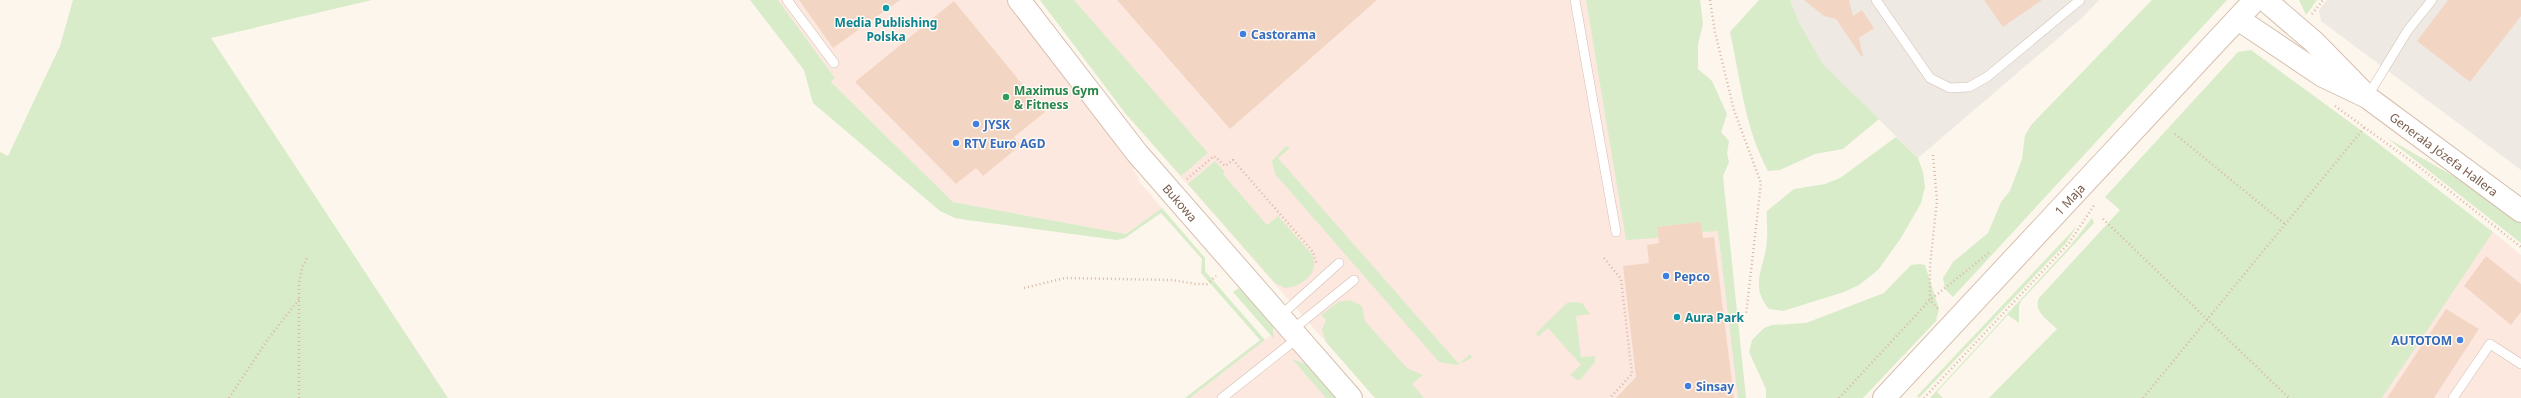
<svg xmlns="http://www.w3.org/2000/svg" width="2521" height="398" font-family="'Noto Sans',sans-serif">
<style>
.commercial{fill:#fde8e0}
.industrial{fill:#efe9e4}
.green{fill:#d8ecc9}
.building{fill:#f3d5c3}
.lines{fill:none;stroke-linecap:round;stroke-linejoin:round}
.lane-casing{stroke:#d1beb0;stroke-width:10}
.secondary-casing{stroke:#d6c0b0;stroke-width:24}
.path{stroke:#d9b8a5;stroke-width:2.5;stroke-dasharray:1 3;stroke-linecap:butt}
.lane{stroke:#fff;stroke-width:9}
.secondary{stroke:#fff;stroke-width:22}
.culture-dot{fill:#0f9aa8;stroke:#fffaf3;stroke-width:1.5}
.shop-dot{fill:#3f7fe0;stroke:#fffaf3;stroke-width:1.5}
.leisure-dot{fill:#2e9e5b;stroke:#fffaf3;stroke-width:1.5}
.labels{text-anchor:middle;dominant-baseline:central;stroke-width:3;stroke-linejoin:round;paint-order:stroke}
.culture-label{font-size:12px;font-weight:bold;fill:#0d838f;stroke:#fffaf3}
.shop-label{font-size:12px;font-weight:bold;fill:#366cbe;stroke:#fffaf3;text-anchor:start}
.leisure-label{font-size:12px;font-weight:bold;fill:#27864d;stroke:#fffaf3;text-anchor:start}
.street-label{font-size:12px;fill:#7a5c4d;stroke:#fffaf3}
</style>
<rect width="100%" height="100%" fill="#fdf6ec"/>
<path class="commercial" d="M778,0H1008L1136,167L1133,170L1139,178L1138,180L1162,208L1126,234L953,202L831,82L835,78Z
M1040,0H1586L1621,204L1717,169L1746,398H1375L1138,128Z
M2493,232L2521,255V398H2382Z
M1273,325L1337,398H1190L1275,332Z"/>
<path class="industrial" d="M1790,0H2099L2083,17L1918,158L1823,64L1800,24Z
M2327,0H2521V170L2321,21L2319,10Z"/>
<path class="green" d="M73,0H372L211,38L448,398H0V152L8,156L60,46Z
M750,0H778L835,78L831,82L953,202L1126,234L1162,208L1205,258V271L1265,340L1190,398H1185L1260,340L1201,273L1202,259L1161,213L1125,238L1117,240L967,220L955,218L940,211L813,103L804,70Z
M1040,0H1074L1208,153L1181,176L1125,113Z
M1586,0H1700L1703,24L1698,44V69L1712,81L1727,114L1721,132L1729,141L1727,153L1729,162L1723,176L1746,398H1738L1718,231L1702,232L1701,222L1657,227L1658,238L1626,240Z
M1759,0H1790L1800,24L1823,64L1879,119L1843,149L1815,154L1780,170L1768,171C1745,129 1740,78 1730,32Z
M2152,0H2227L1953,297L1945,289L1943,278L1953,262L1988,233L2001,202L2010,191L2022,159L2025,135L2032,124Z
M2299,0H2317L2306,15Z
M2251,50L2362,131L2493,232L2382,398H1989L2057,329C2048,320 2033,312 2039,298L2120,210L2105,197L2238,52Z
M1896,137L1918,158L1923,172L1925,187L1921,203L1901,238L1878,270L1859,285L1844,292L1783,311L1769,309C1748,284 1766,266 1767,239C1768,229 1766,220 1767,211L1794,189L1825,184L1840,178Z
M2387,138L2469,185L2521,223V243Z
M1286,146L1290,148L1278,158L1292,174L1459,364L1470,354L1472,358L1457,365L1439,362L1275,174L1272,161Z
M1215,161L1225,172L1223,174L1267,225L1278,216L1310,252C1323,270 1303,287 1285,288L1275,283L1188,184Z
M2092,218L2094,223L2021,301L2019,306V323L2008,315L1937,392L1943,398H1930L2070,246Z
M2077,226L2066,243L1919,398L1917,396Z
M1919,264L1925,265L1939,309L1936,321L1863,398H1766V389L1749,352L1752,340L1764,328L1772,325L1806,323L1884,293L1911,265Z
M1239,288L1273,325L1274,339L1233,292Z
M1350,300L1362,306L1365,321L1407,368L1423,375L1412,384L1424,398H1375L1326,342L1322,330L1326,320L1321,315L1338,302Z
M1573,302L1582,303L1590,314L1576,316L1581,357L1595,356V362L1581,379L1577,380L1570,375L1581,365L1548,328L1538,337L1536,333L1567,303Z
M1292,359L1308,365L1337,398H1326Z"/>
<path class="building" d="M799,0H900L833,48Z
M1117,0H1377L1230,129Z
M1804,0H1849L1853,16L1862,10L1874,28L1859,38L1863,56H1861L1836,19L1824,16Z
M1984,0H2042L2003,27Z
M2448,0H2521V16L2470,82L2417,41Z
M954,1L1045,112L1014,137L1021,145L983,176L976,168L956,184L855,82Z
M1701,222L1703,238L1714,237L1734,398H1616L1636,377L1623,266L1649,263L1647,245L1659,243L1657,227Z
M2486,256L2521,284V312L2511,325L2464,286Z
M2446,309L2479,329L2434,398H2387Z"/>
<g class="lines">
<g class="lane-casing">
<path id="lane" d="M787,0L834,63
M1575,0L1616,232
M1876,0L1930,78L1950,88L1969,87L1987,77L2080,0
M2367,97L2408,30L2432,0
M1280,316L1339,263
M1292,330L1354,280
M1222,398L1299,337
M2453,398L2490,344L2521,364"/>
</g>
<g class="secondary-casing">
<g id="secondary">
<path id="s1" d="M1019,0L1137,153L1351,398"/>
<path d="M2265,0L2313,41L2361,90"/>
<path id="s2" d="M2238,19L2323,76L2367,97L2521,211"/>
<path id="s3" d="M1884,398L2255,0"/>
</g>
</g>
<path class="path" d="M1710,0L1715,32L1734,110L1761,183L1746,315
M2312,14L2323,0
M2335,106L2418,166L2521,247
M2175,134L2285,224
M1933,155L1937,201L1930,265V300L1939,310
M1187,179L1214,156L1225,166L1233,160L1313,252L1317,265
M2103,219L2289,398
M1604,258L1621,279L1632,374L1610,398
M1024,288L1065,278L1172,280L1196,284H1207L1216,276
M229,398L268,339L299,299
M299,398V284L302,268L308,256
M1839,398L1930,300L1990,252
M1924,398L2069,243L2095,204
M2143,398L2364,128"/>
<use href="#lane" class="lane"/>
<use href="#secondary" class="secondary"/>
</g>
<g class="culture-dot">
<circle cx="886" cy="8" r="4"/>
<circle cx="1677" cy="317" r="4"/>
</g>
<g class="shop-dot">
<circle cx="1243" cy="34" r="4"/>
<circle cx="976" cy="124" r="4"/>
<circle cx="956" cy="143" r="4"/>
<circle cx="1666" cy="276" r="4"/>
<circle cx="2460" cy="340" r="4"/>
<circle cx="1688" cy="386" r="4"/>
</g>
<circle class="leisure-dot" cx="1006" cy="97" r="4"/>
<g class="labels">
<g class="culture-label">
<text x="886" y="22">Media Publishing<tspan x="886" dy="14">Polska</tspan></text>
<text x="1685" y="317" text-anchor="start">Aura Park</text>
</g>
<g class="shop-label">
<text x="1251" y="34">Castorama</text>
<text x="984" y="124">JYSK</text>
<text x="964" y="143">RTV Euro AGD</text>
<text x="1674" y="276">Pepco</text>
<text x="2452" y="340" text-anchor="end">AUTOTOM</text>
<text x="1696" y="386">Sinsay</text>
</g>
<g class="leisure-label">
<text x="1014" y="90">Maximus Gym<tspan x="1014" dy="14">&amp; Fitness</tspan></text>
</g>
<g class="street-label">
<text stroke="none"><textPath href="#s2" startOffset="247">Generała Józefa Hallera</textPath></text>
<text stroke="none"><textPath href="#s3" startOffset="272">1 Maja</textPath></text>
<text stroke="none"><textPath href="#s1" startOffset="259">Bukowa</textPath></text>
</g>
</g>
</svg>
